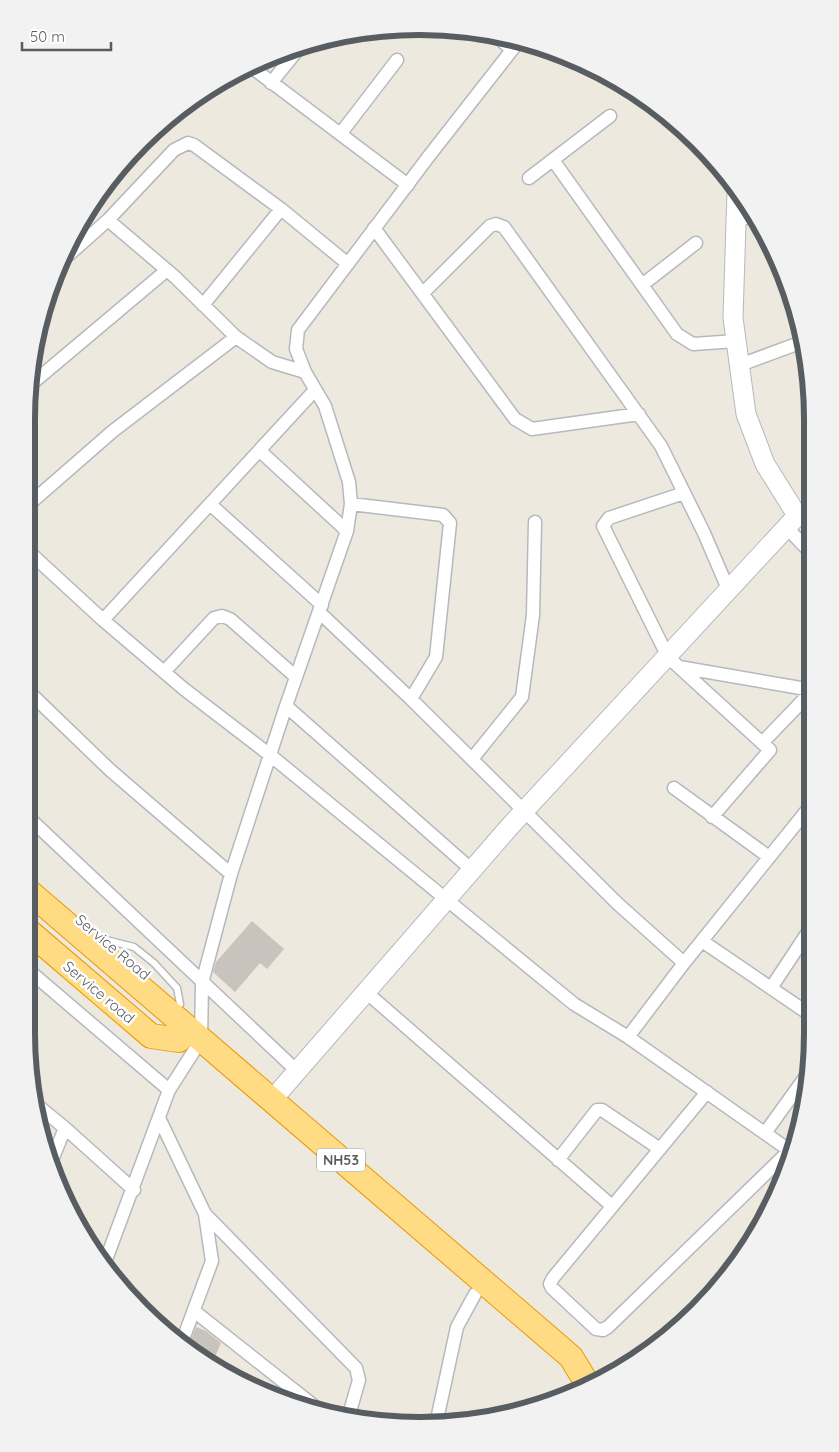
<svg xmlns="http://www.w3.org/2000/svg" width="839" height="1452" font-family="Quicksand,sans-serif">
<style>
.building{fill:#c8c4bd}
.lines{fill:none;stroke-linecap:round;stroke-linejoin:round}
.lane-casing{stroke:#b5b9be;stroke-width:9}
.street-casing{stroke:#b5b9be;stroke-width:15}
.secondary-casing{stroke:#b5bac0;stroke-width:21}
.highway-casing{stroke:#ec9800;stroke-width:26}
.lane{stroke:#fff;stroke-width:6}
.street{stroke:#fff;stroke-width:12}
.secondary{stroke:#fff;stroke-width:19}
.highway{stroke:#ffdb84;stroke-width:24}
.labels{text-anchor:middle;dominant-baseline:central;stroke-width:5;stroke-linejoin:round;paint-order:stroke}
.shield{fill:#fff;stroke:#8a8e91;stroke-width:1}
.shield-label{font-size:14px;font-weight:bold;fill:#585d62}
.street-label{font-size:15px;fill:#585d62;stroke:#fff}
.rim{fill:none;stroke:#585d62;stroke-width:6}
</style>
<rect width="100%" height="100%" fill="#ede9df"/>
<path class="building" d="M252,921L284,949L267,969L260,963L235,992L213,972L216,962Z
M196,1327L206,1331L221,1343L212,1364L201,1359L188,1347Z"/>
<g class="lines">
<g class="lane-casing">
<path id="lane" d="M106,940L134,947L154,963L177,988L180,1004"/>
</g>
<g class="street-casing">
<path id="street" d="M493,33L512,50
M250,66L408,185
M271,83L300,47
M341,133L397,60
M553,160L677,334L693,344L736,341
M529,178L610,116
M108,220L175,277L236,337L272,362L305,372
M737,222L753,214
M374,228L515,419L532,429L639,414
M64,259L108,220L174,150L188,143L194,145L281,209L348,264
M642,285L696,243
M423,293L490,226L496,224L504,227L661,446L704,533L729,591
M203,305L281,209
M740,365L802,342
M29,386L167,270
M260,451L347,531
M684,493L609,518L603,526L668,657L770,750L712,817
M351,504L443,515L450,523L436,657L411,699
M211,505L322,605
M27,506L113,431L236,337
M787,528L812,554
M27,550L103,620L184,689L270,755L574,1004L628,1037L793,1153
M319,612L411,699L618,904L684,963
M103,620L315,390
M679,667L812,690
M164,672L214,618L222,616L230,619L296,677
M27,690L110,770L231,874
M286,706L472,870
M762,743L812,691
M472,759L522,697L533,615L535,522
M674,788L769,857
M27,816L297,1071
M702,941L812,1016
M26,968L169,1090
M771,988L812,926
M366,992L612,1206
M628,1037L684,963L812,804
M707,1092L553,1278L550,1284L552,1288L596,1329L603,1330L608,1327L789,1151
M38,1106L65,1128L50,1165
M160,1120L205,1214L356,1368L359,1380L349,1415
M65,1128L134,1190
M765,1133L809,1072
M558,1160L597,1110H602L660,1149
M104,1265L169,1090L201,1040L202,983L231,874L286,706L347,531L351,504L349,482L325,406L305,372L296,349L298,330L429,156L519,41
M194,1311L323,1413
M182,1342L212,1261L205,1214
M436,1424L457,1327L475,1294"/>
</g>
<g class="secondary-casing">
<path id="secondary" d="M272,1100L512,824L796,517L795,512L765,464L746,414L733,318L737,192"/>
</g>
<g class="highway-casing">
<path id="highway" d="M26,889L571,1357L585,1380
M26,929L151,1036L179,1040"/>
</g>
<use href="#lane" class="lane"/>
<use href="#street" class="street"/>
<use href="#secondary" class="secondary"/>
<use href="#highway" class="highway"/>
</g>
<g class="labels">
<rect class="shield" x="317" y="1148.5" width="48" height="23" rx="4"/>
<g class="shield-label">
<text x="341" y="1160">NH53</text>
</g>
<g class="street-label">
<text transform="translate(113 947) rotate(40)">Service Road</text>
<text transform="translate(99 992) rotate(40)">Service road</text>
</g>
</g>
<path d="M0 0H839V1452H0ZM419 35H420A384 384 0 0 1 804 419V1033A384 384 0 0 1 420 1417H419A384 384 0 0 1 35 1033V419A384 384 0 0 1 419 35Z" fill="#f2f2f2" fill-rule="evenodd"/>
<path class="rim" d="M419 35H420A384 384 0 0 1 804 419V1033A384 384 0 0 1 420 1417H419A384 384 0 0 1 35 1033V419A384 384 0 0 1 419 35Z"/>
<path d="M22 42v8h89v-8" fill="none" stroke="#585d62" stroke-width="2.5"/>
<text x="30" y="42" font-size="15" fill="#585d62" stroke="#ffffff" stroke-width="4" paint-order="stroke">50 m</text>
</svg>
